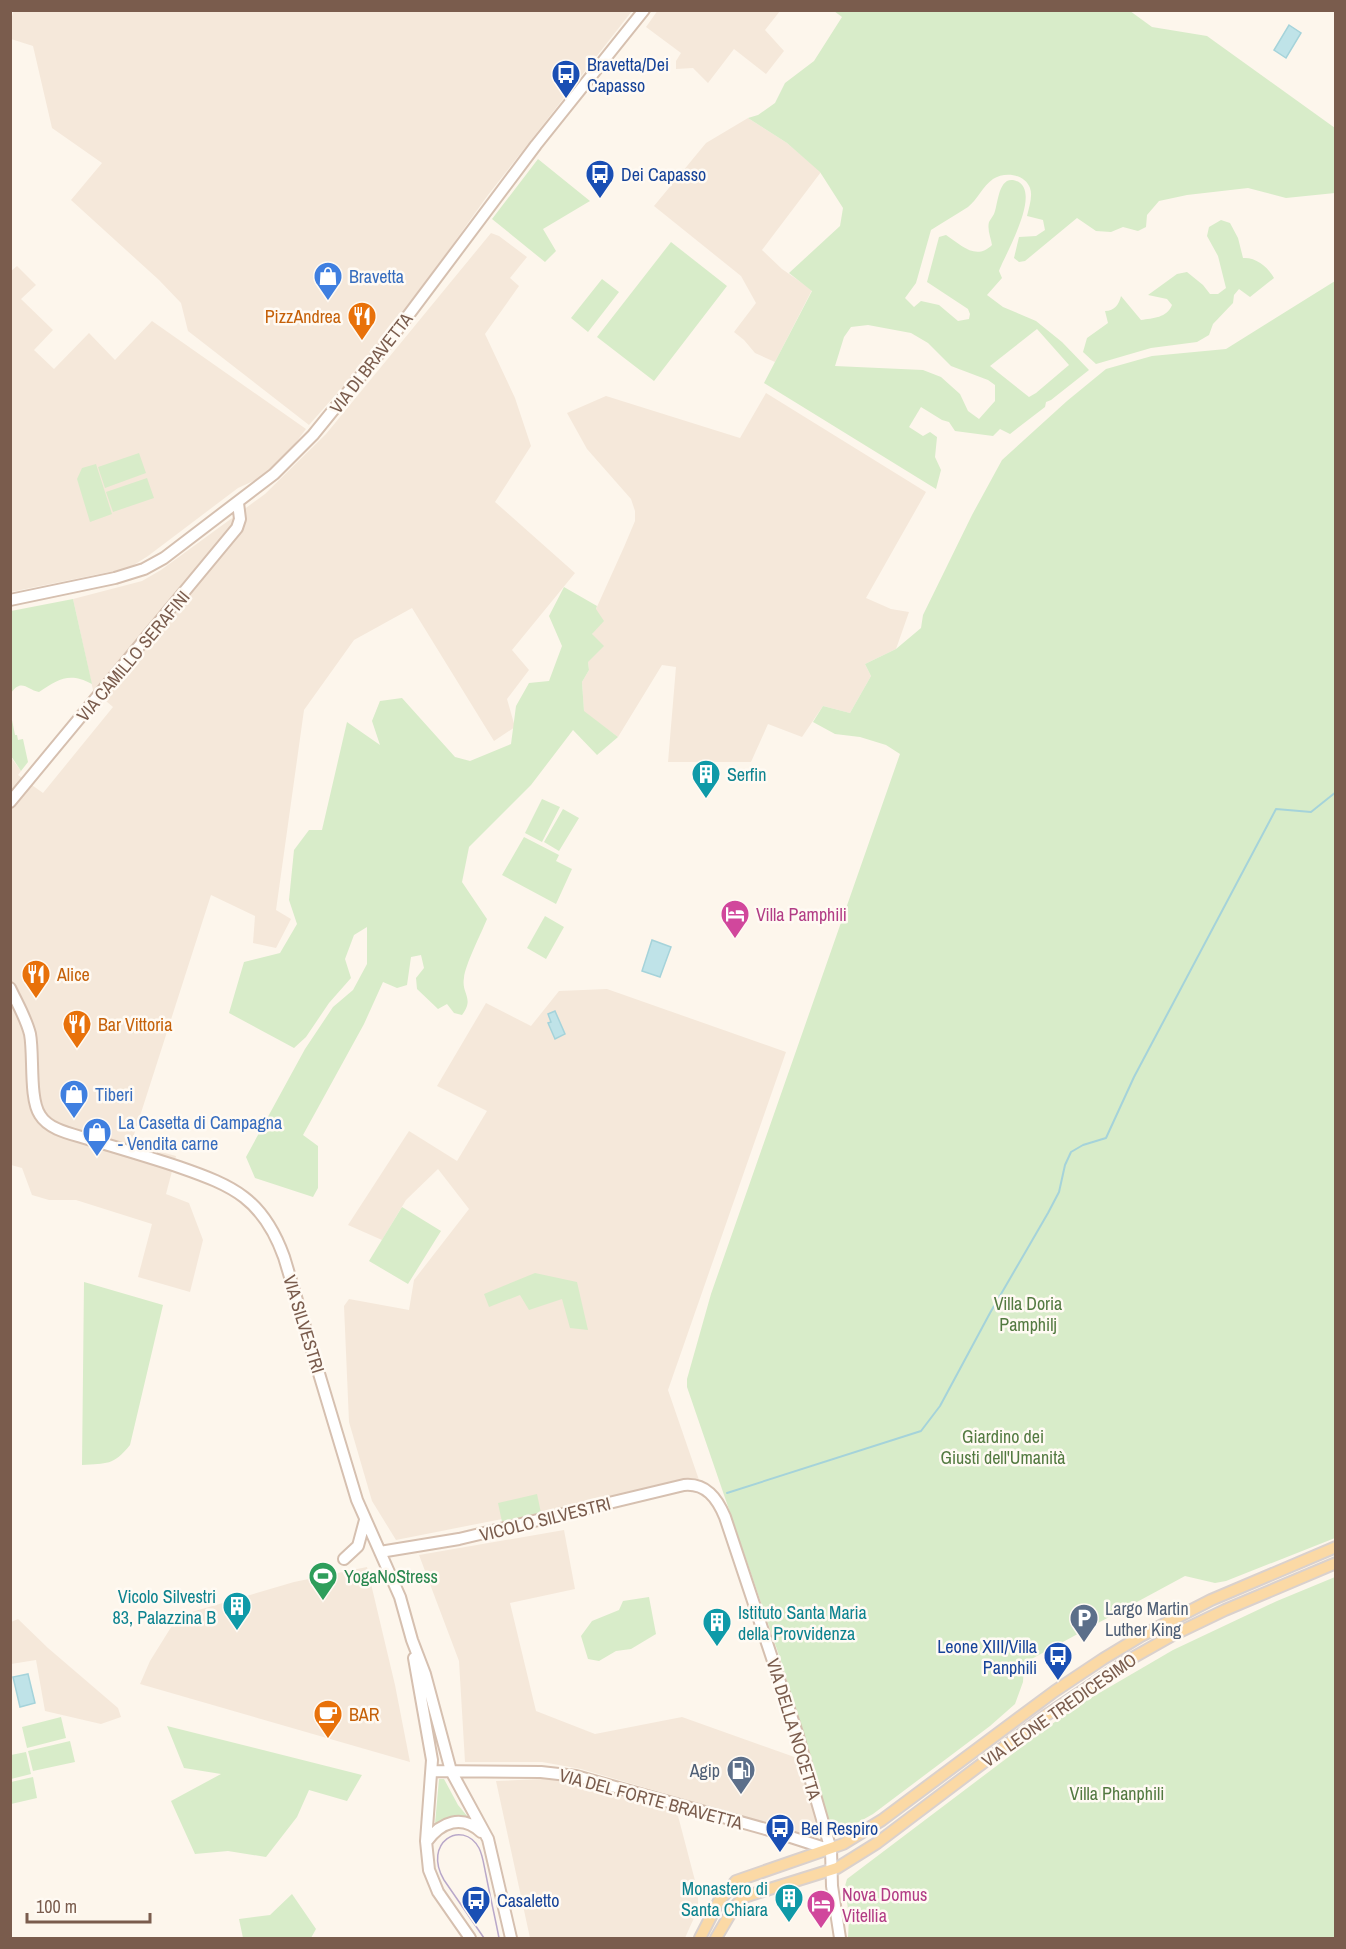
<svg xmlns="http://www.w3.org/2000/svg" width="1346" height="1949" font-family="'Archivo Narrow',sans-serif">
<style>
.residential{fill:#f5e8da}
.green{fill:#d8ecc9;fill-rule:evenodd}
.water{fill:#bfe3e8;stroke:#a5d3da;stroke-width:1.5}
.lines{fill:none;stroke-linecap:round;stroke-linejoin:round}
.stream{stroke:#a5d3da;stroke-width:2}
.secondary-casing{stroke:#d6c0b0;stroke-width:14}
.primary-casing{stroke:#dad1cd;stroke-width:14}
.secondary{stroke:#fff;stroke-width:10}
.primary{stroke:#fbd9a5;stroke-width:10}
.tram{stroke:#b9a8c9;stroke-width:1.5}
.labels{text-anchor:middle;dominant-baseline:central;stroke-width:5;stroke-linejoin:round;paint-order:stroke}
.transit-label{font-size:18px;fill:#164399;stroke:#fffaf3;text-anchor:start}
.shop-label{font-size:18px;fill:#366cbe;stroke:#fffaf3;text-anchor:start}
.food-label{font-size:18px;fill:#c56008;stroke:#fffaf3;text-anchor:start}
.street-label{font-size:18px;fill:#7a5c4d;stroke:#fffaf3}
.culture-label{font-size:18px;fill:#0d838f;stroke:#fffaf3;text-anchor:start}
.hotel-label{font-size:18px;fill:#b23c85;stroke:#fffaf3;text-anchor:start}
.park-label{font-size:18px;fill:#537a41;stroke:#fffaf3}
.leisure-label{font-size:18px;fill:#27864d;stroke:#fffaf3;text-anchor:start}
.service-label{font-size:18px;fill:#4e5e75;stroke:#fffaf3;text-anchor:start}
</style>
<rect width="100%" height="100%" fill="#fdf6ec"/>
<path class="residential" d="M14,10L632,11L488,195L386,338L309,425L188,331L181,303L159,280L71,200L102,163L52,128L33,46L11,39V20Z
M658,10L780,11L765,30L784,51L766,74L734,49L708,83L693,68L676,69V61L681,53L646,27Z
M748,118L787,143L821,172L762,250L782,269L812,290L775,362L755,353L744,340L734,332L756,303L741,276L654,206L706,143Z
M491,233L499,236L527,257L510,278L519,286L485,334L515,398L531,446L495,502L575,573L512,650L529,670L507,699L515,727L494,741L412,608L354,640L304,710L276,910L291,919L276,948L253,943L255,916L211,895L131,1144L176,1156L166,1194L189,1203L203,1240L190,1292L138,1277L152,1224L76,1200H49L32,1195L22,1168L11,1165L10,756L21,771L18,775L43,793L113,707L93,690L73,599L142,581L161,570L265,494L326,434Z
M17,266L36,285L21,299L53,330L34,350L54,369L89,333L115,360L152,321L306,429L285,457L262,477L238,488L148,556L129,568L11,592L10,272Z
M766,393L926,492L866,598L891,609L909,612L896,649L865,664L871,676L850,713L823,706L802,737L768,724L751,762H668L676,667L662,665L618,737L584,712L582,682L589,670L588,662L596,609L624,547L635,521V511L631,499L587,449L567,413L606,396L740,438Z
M607,989L786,1052L668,1390L699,1480L396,1540L372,1501L349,1422L344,1306L349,1299L409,1310L414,1280L469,1209L438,1169L406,1200L382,1240L348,1225L409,1131L457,1161L487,1111L437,1086L486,1003L531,1026L559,991Z
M564,1530L575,1589L510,1603L536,1711L595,1734L682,1717L800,1759L821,1831L808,1835L581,1769L542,1762H465L459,1661L419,1555Z
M367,1567L395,1685L410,1762L140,1684L150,1661L178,1616L294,1582Z
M18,1619L48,1648L118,1708L121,1717L101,1724L45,1711L36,1660L11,1664V1622Z
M542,1779L571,1781L677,1812L698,1892V1909L685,1938H530L496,1781Z"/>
<path class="green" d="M834,11H1130L1152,27L1207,36L1335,128V193L1286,198L1248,188L1187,195L1159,201L1147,215L1146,227L1138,231L1123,227L1111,232L1096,231L1077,218L1025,261L1019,262L1014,258L1019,237L1036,236L1045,230L1043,220L1027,216C1029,207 1033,196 1030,188C1025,174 1005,171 993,179C983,186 977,200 968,207C956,215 943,222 931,230L916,283L905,298L914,307L921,301L939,305L958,321L969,319L970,314L968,309L927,282L939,237L946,235C961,245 976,261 992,245C991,238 987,230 989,222C990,220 993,216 994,214C998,205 998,178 1013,180C1046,186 1005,254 999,271L1002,278L987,295L1003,307L1036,321L1062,342L1089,370L1051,400L1046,402L1045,407L1010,434L1000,429L993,436L955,431L949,422L942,420L921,407L909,427L923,436L930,432L937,437L935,457L941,470L936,489L764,383L812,291L789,273L840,226L843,208L820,172L787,143L748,118L758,115L775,103L785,83L814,61L842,17ZM868,325L911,333L928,343L951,366L988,380L995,385V401L979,419L968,411L960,394L941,377L923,370L835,366L844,337L851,327ZM1037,329L1069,365L1036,393L1029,397L990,366Z
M538,159L590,201L543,229L556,251L545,262L492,219Z
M1221,220L1230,223L1238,238L1243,258C1256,257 1268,267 1274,278L1250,297L1239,289L1234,295L1233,303L1213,324L1209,335L1197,342L1151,348L1096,364L1083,352L1087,338L1108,323L1105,311C1115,311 1119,304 1121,296L1141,320C1153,318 1167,318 1172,305L1167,299L1148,295L1177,274L1187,272L1203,285L1210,294H1218L1226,288L1218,256L1207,236L1209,227Z
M671,242L727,286L654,381L597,337Z
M602,279L619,292L588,332L571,318Z
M1335,281V1538L1226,1581L1215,1583L1185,1576L1024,1663L1023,1682L1015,1704L990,1726L873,1814L850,1827L832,1834L782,1664L687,1387V1379L711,1294L900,754L886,745L860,737L835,734L813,722L823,706L850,713L871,676L865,664L896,649L921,628L923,615L972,515L1002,460L1067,401L1106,369L1152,356L1226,349Z
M139,453L146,473L105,488L98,467Z
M96,464L112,514L90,522L77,479L82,468Z
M147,478L154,498L113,512L106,492Z
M564,587L597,606L596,609L604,621L592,634L604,646L588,662L589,670L582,682L584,711L618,737L597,755L573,730L531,785L469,847L462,882L487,919C481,934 465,965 464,978C461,994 475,998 462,1015L454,1013L447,1004L438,1009L417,989L416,978L424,968L421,955L411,957L407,985L397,988L383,982L364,1024L303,1135L318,1146V1188L313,1197L255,1178L246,1157L305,1049L333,1007L353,990L367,964V927L354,935L345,959L351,978L329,1003L306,1037L294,1048L229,1013L244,962L280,953L297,924L289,900L294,850L309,830H322L347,722L380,745L372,721L380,701L402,698L455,757L470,761L511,744L516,706L529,683L549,681L562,646L549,616Z
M73,599L92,684C69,672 59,679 39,692C27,690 22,678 11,693V611Z
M10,710L15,735H17L18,740L23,739L28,762L21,771L11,756Z
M542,799L560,807L542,842L525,833Z
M563,809L579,818L559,851L544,842Z
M524,837L559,855L556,861L572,869L556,904L502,875Z
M545,916L564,927L546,959L527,948Z
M402,1207L441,1231L408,1284L369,1261Z
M535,1273L577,1282L588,1330L570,1328L562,1299L529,1310L520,1295L489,1307L484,1294Z
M84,1282L163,1305L130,1445C113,1466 107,1463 82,1465Z
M537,1494L541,1513L502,1522L498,1503Z
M1335,1577V1938H848L849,1917L845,1886L847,1879L1052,1724L1089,1699L1173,1650L1277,1601Z
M649,1597L656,1634L631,1649L616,1651L599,1661L588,1659L581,1636L592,1621L619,1610L623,1601Z
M61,1717L66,1738L27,1748L22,1727Z
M167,1726L362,1775L347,1801L309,1790L297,1817L266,1857L228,1851L195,1854L171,1801L221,1774L184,1768Z
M70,1741L75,1762L33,1771L28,1751Z
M26,1752L31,1774L11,1779V1755Z
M33,1777L37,1798L11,1804V1782Z
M439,1779H444L458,1805L468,1817H450L435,1824Z
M292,1894L316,1929L311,1938H243L239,1919L270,1915Z"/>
<path class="water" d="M1289,25L1301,33L1286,58L1274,50Z
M652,940L671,947L660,977L642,971Z
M555,1011L565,1034L555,1039L548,1023L551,1022L548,1014Z
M28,1674L35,1703L20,1707L13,1677Z"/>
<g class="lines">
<path class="stream" d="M727,1493L921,1431L940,1406L990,1313L1048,1213L1059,1192L1065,1165L1071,1152L1083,1145L1106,1138L1134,1077L1276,809L1311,812L1336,792"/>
<g class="secondary-casing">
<path id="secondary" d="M10,600L115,578L144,569L164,558L274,474L313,435L386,345L536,145L644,10
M10,802L237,528L240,519L238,503
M10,988C17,1003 26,1018 30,1034C34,1055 29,1099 40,1115C49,1130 72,1134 88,1139C118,1148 149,1157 179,1167C234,1186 263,1199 284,1257L357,1500L400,1597L412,1640L425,1674L451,1771L488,1839L511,1938
M380,1552L459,1539L684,1485C706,1483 717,1498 725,1517L797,1733L831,1850L832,1886L840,1938
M344,1559L358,1546L365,1520
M414,1658L432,1760L426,1841L429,1870L438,1892L470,1938
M432,1771L541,1772L576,1776L769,1830L831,1850
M427,1841C441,1822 462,1814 481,1832"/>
</g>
<g class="primary-casing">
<path id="primary" d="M700,1938L719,1901L736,1881L843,1844L882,1820L1055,1691L1103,1659L1141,1636L1211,1600L1336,1547
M716,1938L733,1909L744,1897L837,1868L877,1843L1045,1716L1127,1661L1173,1635L1225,1610L1336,1563"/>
</g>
<use href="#secondary" class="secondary"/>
<use href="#primary" class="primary"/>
<path class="tram" d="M484,1938L444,1880C422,1843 462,1818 479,1848C483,1856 484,1866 486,1875C490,1896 495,1917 499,1938"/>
</g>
<defs>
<g id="bus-pin" transform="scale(1.5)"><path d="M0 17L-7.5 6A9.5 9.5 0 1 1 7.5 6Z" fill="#1a4fb4" stroke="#fffaf3"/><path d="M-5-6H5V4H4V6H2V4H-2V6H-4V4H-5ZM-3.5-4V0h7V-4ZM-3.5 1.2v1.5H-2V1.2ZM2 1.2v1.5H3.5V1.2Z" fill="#fff"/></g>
<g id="shop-pin" transform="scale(1.5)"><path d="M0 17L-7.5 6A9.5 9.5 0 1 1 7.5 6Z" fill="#3f7fe0" stroke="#fffaf3"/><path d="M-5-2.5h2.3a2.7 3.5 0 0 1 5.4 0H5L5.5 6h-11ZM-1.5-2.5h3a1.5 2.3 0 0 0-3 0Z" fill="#fff"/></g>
<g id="restaurant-pin" transform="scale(1.5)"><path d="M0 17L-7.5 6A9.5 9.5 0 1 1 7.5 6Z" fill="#e8710a" stroke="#fffaf3"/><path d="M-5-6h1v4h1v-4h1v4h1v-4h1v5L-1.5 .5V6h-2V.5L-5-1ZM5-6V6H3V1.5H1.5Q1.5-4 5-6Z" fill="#fff"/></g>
<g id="building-pin" transform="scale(1.5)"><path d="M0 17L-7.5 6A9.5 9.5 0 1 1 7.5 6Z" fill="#0f9aa8" stroke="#fffaf3"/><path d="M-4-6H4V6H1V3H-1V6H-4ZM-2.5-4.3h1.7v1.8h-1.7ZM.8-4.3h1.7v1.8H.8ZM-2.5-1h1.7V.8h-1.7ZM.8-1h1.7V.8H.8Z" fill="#fff"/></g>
<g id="hotel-pin" transform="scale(1.5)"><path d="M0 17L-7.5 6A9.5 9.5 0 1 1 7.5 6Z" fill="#d1479c" stroke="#fffaf3"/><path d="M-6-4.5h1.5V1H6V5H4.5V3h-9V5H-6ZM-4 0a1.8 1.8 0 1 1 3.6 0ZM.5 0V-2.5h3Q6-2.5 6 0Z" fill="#fff"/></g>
<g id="stadium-pin" transform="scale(1.5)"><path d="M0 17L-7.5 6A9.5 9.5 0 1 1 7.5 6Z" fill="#2e9e5b" stroke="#fffaf3"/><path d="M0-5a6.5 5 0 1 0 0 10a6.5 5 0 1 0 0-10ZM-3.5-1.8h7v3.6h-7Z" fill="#fff"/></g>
<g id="parking-pin" transform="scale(1.5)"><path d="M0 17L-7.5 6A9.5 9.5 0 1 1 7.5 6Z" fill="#5c6f8a" stroke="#fffaf3"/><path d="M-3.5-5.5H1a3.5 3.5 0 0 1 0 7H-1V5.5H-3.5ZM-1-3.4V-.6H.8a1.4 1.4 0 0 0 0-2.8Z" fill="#fff"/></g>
<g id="cafe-pin" transform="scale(1.5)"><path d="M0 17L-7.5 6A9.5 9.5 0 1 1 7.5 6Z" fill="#e8710a" stroke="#fffaf3"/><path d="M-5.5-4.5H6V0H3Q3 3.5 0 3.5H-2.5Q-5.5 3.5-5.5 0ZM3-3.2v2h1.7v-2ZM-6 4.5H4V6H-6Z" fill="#fff"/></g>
<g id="fuel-pin" transform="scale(1.5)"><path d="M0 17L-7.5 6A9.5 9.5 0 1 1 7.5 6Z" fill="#5c6f8a" stroke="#fffaf3"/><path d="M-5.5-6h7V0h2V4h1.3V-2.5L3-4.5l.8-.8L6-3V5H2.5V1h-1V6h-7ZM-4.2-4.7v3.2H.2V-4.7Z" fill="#fff"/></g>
</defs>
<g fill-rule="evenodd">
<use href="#bus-pin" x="566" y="74"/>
<use href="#bus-pin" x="600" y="174"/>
<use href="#shop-pin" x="328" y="276"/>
<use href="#restaurant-pin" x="362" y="316"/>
<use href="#building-pin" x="706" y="774"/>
<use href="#hotel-pin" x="735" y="914"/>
<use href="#restaurant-pin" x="36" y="974"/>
<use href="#restaurant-pin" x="77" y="1024"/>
<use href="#shop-pin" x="74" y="1094"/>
<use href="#shop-pin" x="97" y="1132"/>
<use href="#stadium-pin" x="323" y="1576"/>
<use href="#building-pin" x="237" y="1606"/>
<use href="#parking-pin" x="1084" y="1618"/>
<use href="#building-pin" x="717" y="1622"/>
<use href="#bus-pin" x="1058" y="1656"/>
<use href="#cafe-pin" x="328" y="1714"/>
<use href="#fuel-pin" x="741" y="1770"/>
<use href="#bus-pin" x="780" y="1828"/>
<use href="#building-pin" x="789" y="1898"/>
<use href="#bus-pin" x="476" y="1900"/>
<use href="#hotel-pin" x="821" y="1904"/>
</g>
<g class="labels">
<g class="transit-label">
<text x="587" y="64">Bravetta/Dei<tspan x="587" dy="21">Capasso</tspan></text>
<text x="621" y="174">Dei Capasso</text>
<text x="1037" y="1646" text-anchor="end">Leone XIII/Villa<tspan x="1037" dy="21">Panphili</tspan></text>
<text x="801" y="1828">Bel Respiro</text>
<text x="497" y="1900">Casaletto</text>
</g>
<g class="shop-label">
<text x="349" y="276">Bravetta</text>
<text x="95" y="1094">Tiberi</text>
<text x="118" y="1122">La Casetta di Campagna<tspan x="118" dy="21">- Vendita carne</tspan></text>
</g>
<g class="food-label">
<text x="341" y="316" text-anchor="end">PizzAndrea</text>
<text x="57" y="974">Alice</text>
<text x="98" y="1024">Bar Vittoria</text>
<text x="349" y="1714">BAR</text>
</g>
<g class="street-label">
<text transform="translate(371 363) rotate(-52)">VIA DI BRAVETTA</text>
<text transform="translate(133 656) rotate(-50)">VIA CAMILLO SERAFINI</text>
<text transform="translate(304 1324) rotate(73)">VIA SILVESTRI</text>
<text transform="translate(545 1519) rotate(-14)">VICOLO SILVESTRI</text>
<text transform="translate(1059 1710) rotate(-35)">VIA LEONE TREDICESIMO</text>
<text transform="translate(794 1729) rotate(73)">VIA DELLA NOCETTA</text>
<text transform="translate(651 1799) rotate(15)">VIA DEL FORTE BRAVETTA</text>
</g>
<g class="culture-label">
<text x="727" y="774">Serfin</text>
<text x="216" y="1596" text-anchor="end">Vicolo Silvestri<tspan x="216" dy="21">83, Palazzina B</tspan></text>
<text x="738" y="1612">Istituto Santa Maria<tspan x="738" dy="21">della Provvidenza</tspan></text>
<text x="768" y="1888" text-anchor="end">Monastero di<tspan x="768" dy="21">Santa Chiara</tspan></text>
</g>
<g class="hotel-label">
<text x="756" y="914">Villa Pamphili</text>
<text x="842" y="1894">Nova Domus<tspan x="842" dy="21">Vitellia</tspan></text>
</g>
<g class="park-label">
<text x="1028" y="1303">Villa Doria<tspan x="1028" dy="21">Pamphilj</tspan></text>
<text x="1003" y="1436">Giardino dei<tspan x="1003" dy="21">Giusti dell'Umanità</tspan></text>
<text x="1117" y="1793">Villa Phanphili</text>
</g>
<g class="leisure-label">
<text x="344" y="1576">YogaNoStress</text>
</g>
<g class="service-label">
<text x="1105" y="1608">Largo Martin<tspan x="1105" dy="21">Luther King</tspan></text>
<text x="720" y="1770" text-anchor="end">Agip</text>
</g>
</g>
<rect width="1346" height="1949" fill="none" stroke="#7a5c4d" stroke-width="24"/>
<path d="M27 1913v9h123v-9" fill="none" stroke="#7a5c4d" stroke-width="3"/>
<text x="36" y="1913" font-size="18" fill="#7a5c4d" stroke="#fffaf3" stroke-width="4.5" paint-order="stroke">100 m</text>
</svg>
